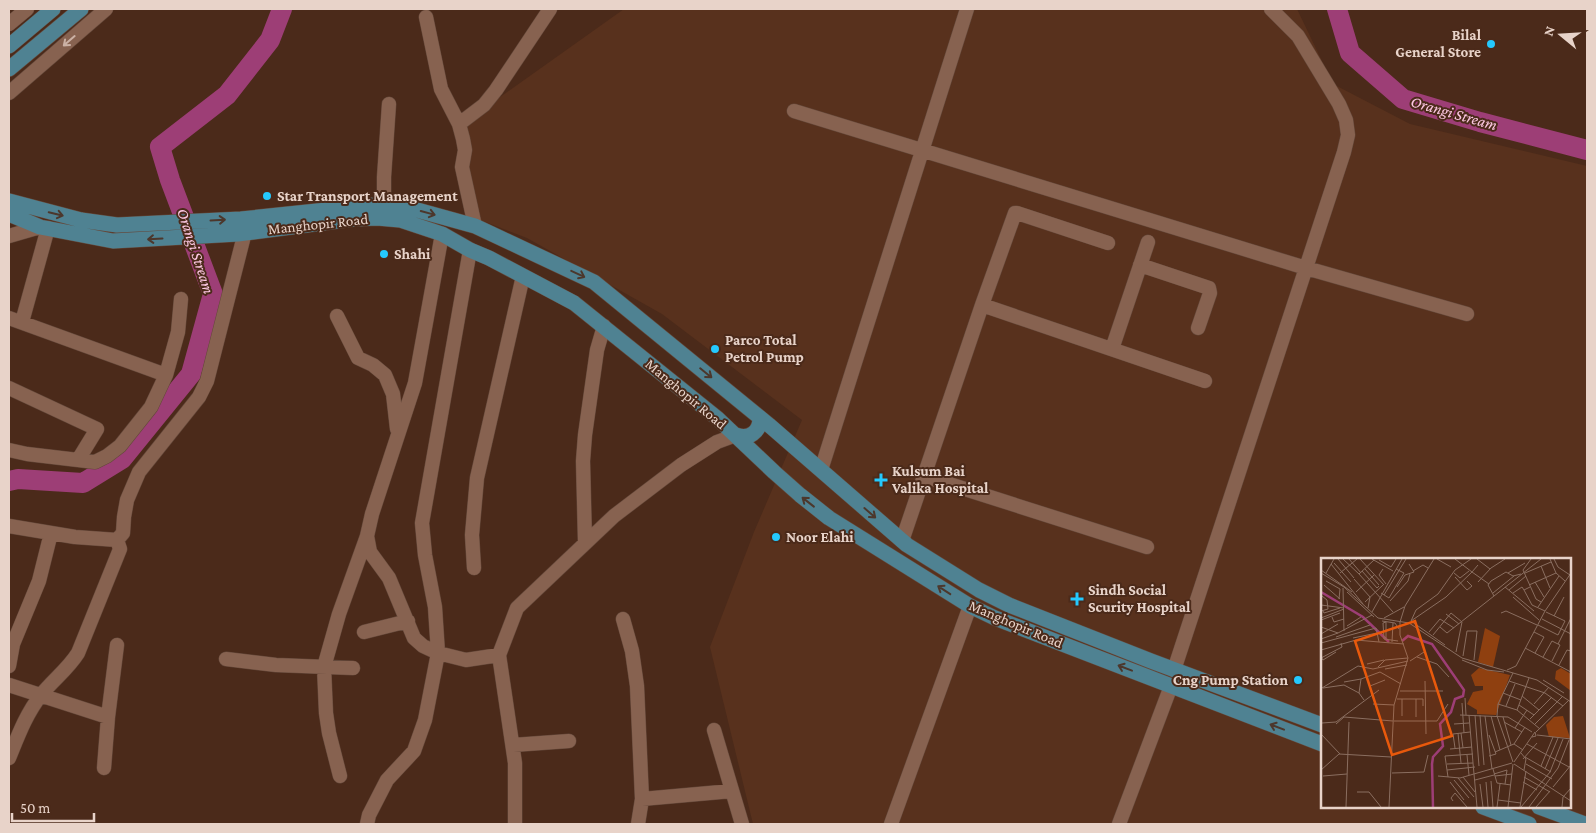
<svg xmlns="http://www.w3.org/2000/svg" width="1596" height="833" font-family="'Crimson Pro',serif">
<style>
.built{fill:#58311d;fill-rule:evenodd}
.lines{fill:none;stroke-linecap:round;stroke-linejoin:round}
.river{stroke:#9d3e76;stroke-width:20}
.minor-casing{stroke:#64483a;stroke-width:15}
.major-casing{stroke:#64483a;stroke-width:16}
.minor{stroke:#876250;stroke-width:14}
.major{stroke:#4f8292;stroke-width:15}
.oneway{stroke:#cbb1a5}
.oneway2{stroke:#4c372c}
.poi-dot{fill:#24c9fe;stroke:#4b2a1a;stroke-width:2}
.labels{text-anchor:middle;dominant-baseline:central;stroke-width:4;stroke-linejoin:round;paint-order:stroke}
.poi-label{font-size:15px;font-weight:bold;fill:#e8d3c9;stroke:#4b2a1a;text-anchor:start}
.street-label{font-size:15px;fill:#e8d3c9;stroke:#4b2a1a}
.water-label{font-size:16px;font-style:italic;fill:#fdc8e3;stroke:#4b2a1a}
.inset-river{fill:none;stroke:#9d3e76;stroke-width:2.5}
.inset-road{fill:none;stroke:#8a6e60;stroke-width:1}
.view{fill:#e8590c;fill-opacity:0.15;stroke:#e8590c;stroke-width:2.5}
.inset-edge{fill:none;stroke:#e8d3c9;stroke-width:2.5}
</style>
<rect width="100%" height="100%" fill="#4b2a1a"/>
<path class="built" d="M624,9H1297L1333,84L1410,124L1587,166V824H738L737,820L753,824L710,647L754,532L802,420L662,314L527,238L478,219L458,127ZM1322,559H1570V807H1322Z"/>
<g class="lines">
<path class="river" d="M1337,9L1350,53L1403,99L1480,122L1587,150
M9,481L18,479L83,483L122,459L191,374L213,294L170,180L160,147L227,95L270,40L282,9"/>
<g class="minor-casing">
<path id="minor" d="M426,17L441,89L459,124L463,139L465,150L462,167L475,226
M9,24L27,9
M9,93L106,9
M794,111L1306,268L1467,314
M459,124L484,105L496,90L550,9
M384,204V177L389,104
M442,234L415,383L372,514L367,536L370,552L389,578L414,638L423,646L438,653L466,660L499,655
M9,236L40,227
M1140,265L1209,288L1210,293L1198,328
M982,305L1205,381
M337,316L358,358L373,365L385,375L393,394L397,429
M9,318L166,375
M22,322L48,228
M1112,349L1148,242
M9,388L97,429L78,460
M9,450L27,454L95,462L107,456L120,446L151,407L166,375L178,332L181,299
M821,470L967,9
M924,476L1147,547
M9,526L75,537L117,540L123,533L124,517L127,500L139,472L199,397L207,381L245,232
M902,541L982,305L1015,213H1017L1108,243
M585,542L583,461L585,435L597,350L604,326
M474,568L472,535L477,478L523,276
M623,619L632,651L637,686L642,799L638,824
M364,632L408,621
M226,659L276,665L353,668
M9,666L13,644L39,581L51,533
M1174,670L1344,152L1348,135L1346,120L1339,104L1298,36L1271,9
M9,685L108,717
M714,730L742,824
M513,745L569,741
M9,758C18,736 26,714 41,695C53,680 68,669 78,653L120,549L117,540
M104,768L108,717L117,645
M340,776L329,733L326,713L324,667L339,614L367,536
M642,799L732,791
M367,824L369,815L387,780L414,751L425,720L438,653L435,607L425,555L422,523L470,250
M515,824V763L499,655L517,608L614,516L681,465L717,442L736,435
M891,824L970,606
M1119,824L1171,686"/>
</g>
<g class="major-casing">
<path id="major" d="M9,46L53,9
M9,69L81,9
M9,201L81,220L117,225L241,219L384,204L399,205L475,226L594,282L769,425L907,545L979,590L1009,605L1151,661L1322,725
M9,214L40,227L113,241L238,234L353,219L377,218L400,220L442,234L470,250L489,258L574,303L717,418L774,472L800,495L829,518L970,606L995,618L1322,744
M736,435C749,440 760,432 760,418
M1483,807L1529,824
M1539,807L1585,824"/>
</g>
<use href="#minor" class="minor"/>
<use href="#major" class="major"/>
</g>
<defs><path id="oneway-shaft" d="M-6 0H5M1.5-3L5.5 0L1.5 3" fill="none" stroke-width="1.6" stroke-linecap="round" stroke-linejoin="round" transform="scale(1.25)"/></defs>
<use class="oneway" href="#oneway-shaft" transform="translate(69 41) rotate(139)"/>
<g class="oneway2">
<use href="#oneway-shaft" transform="translate(428 213) rotate(15)"/>
<use href="#oneway-shaft" transform="translate(56 214) rotate(14)"/>
<use href="#oneway-shaft" transform="translate(218 220) rotate(-3)"/>
<use href="#oneway-shaft" transform="translate(155 239) rotate(177)"/>
<use href="#oneway-shaft" transform="translate(578 274) rotate(25)"/>
<use href="#oneway-shaft" transform="translate(706 373) rotate(39)"/>
<use href="#oneway-shaft" transform="translate(808 502) rotate(-142)"/>
<use href="#oneway-shaft" transform="translate(870 513) rotate(41)"/>
<use href="#oneway-shaft" transform="translate(944 590) rotate(-147)"/>
<use href="#oneway-shaft" transform="translate(1125 668) rotate(-159)"/>
<use href="#oneway-shaft" transform="translate(1277 727) rotate(-159)"/>
</g>
<g class="poi-dot">
<circle cx="1491" cy="44" r="5"/>
<circle cx="267" cy="196" r="5"/>
<circle cx="384" cy="254" r="5"/>
<circle cx="715" cy="349" r="5"/>
<path d="M878.5 472.5h5v5h5v5h-5v5h-5v-5h-5v-5h5z"/>
<circle cx="776" cy="537" r="5"/>
<path d="M1074.5 591.5h5v5h5v5h-5v5h-5v-5h-5v-5h5z"/>
<circle cx="1298" cy="680" r="5"/>
</g>
<g class="labels">
<g class="poi-label">
<text x="1481" y="35" text-anchor="end">Bilal<tspan x="1481" dy="17">General Store</tspan></text>
<text x="277" y="196">Star Transport Management</text>
<text x="394" y="254">Shahi</text>
<text x="725" y="340">Parco Total<tspan x="725" dy="17">Petrol Pump</tspan></text>
<text x="892" y="471">Kulsum Bai<tspan x="892" dy="17">Valika Hospital</tspan></text>
<text x="786" y="537">Noor Elahi</text>
<text x="1088" y="590">Sindh Social<tspan x="1088" dy="17">Scurity Hospital</tspan></text>
<text x="1288" y="680" text-anchor="end">Cng Pump Station</text>
</g>
<g class="street-label">
<text transform="translate(318 224) rotate(-6)">Manghopir Road</text>
<text transform="translate(686 394) rotate(40)">Manghopir Road</text>
<text transform="translate(1016 624) rotate(23)">Manghopir Road</text>
</g>
<g class="water-label">
<text transform="translate(1454 113) rotate(16)">Orangi Stream</text>
<text transform="translate(196 251) rotate(72)">Orangi Stream</text>
</g>
</g>
<g transform="translate(1321 558)">
<rect width="250" height="250" fill="#4b2a1a"/>
<path d="M164,70L179,78L172,109L157,104ZM158,110L189,117L175,157L156,156V152L146,146L152,134L162,132V128H154L150,117ZM240,110L250,116V133L234,121L235,113ZM242,158L249,180L228,179L225,167L233,159Z" fill="#8f4010"/>
<path class="inset-river" d="M0,34L42,59L68,84M81,83L87,78L111,86L143,132L142,138L134,141L130,154L119,166L122,188L112,199L111,206L112,249"/>
<path class="inset-road" d="M17,1L33,20M22,1L38,16L53,2M28,1L40,15M39,1L63,27M51,1L72,13M116,1L130,9M134,1L151,14M156,1L169,11M210,1L202,12L215,41L220,44M229,1L235,15L244,23M233,1L237,9L249,17M58,2L70,9L75,1M13,5L30,24M10,6L42,46M157,7L151,14L168,26M220,8L229,30M44,11L58,27M62,11L58,17L65,26M0,12L31,34M41,13L56,30L58,28M92,13L102,7L107,10M0,15L23,29L57,60L88,65L141,100L216,122L250,144M5,15L13,1M19,15L36,1M133,15L139,20L148,13M187,15L204,5M204,15L230,4M38,16L72,54M134,19L146,32L151,28L146,23M33,21L49,39L47,50M5,23L19,31L18,41M157,24L170,10L184,1M214,24L223,39M3,27L19,41M208,27L235,15M76,29L84,17L93,14L88,6M184,29L213,53M22,30L23,73M188,32L205,18M203,32L211,47L224,53M26,34L53,59M35,34L53,17M60,35L68,40L75,28L83,15L75,11M172,35L193,18M192,35L201,29L203,32L209,29M63,37L85,1M173,38L167,27L170,23L185,14L192,18L200,16M192,39L218,62M69,43L87,23L89,16M44,44L62,27M0,47L23,50M217,49L238,18M0,53L7,51L6,42L1,38M2,53L3,55L19,50M51,54L81,1M180,55L185,53L216,67M125,56L138,66M233,58L243,39M11,59L13,64L23,61M0,60L23,51M63,60L83,49M221,61L250,76M0,62L19,55M61,63L74,65L78,71M90,63L124,87M90,63L95,52L117,36L134,12L150,1M90,63L125,39L151,14M65,64L62,65L63,81L77,83M217,67L237,77L244,63L225,54M26,68L40,59M0,69L17,75L51,57M119,69L126,75L220,1M108,74L119,61L133,70M213,74L223,79L214,95M0,76L17,66M112,77L130,55L141,64M15,79L49,67M32,80L56,75M63,80H65V64M0,81L17,75M71,84L72,65M0,85L55,70L58,84L83,86M237,86L250,60M204,90L250,114M0,92L35,82L58,84M135,94L141,64M142,98L146,73H156L153,102M0,99L2,102L15,94M96,99L116,106L128,119M222,99L231,83L239,87L231,103M0,100L21,89L20,85M141,102L166,112L183,114M89,103L103,94M46,106L63,102M238,107L246,92L250,93M57,109L64,102L87,100M64,111L86,107M186,112L195,108L224,53L250,15M222,122L243,135M104,123L105,176M188,123L224,135L242,148M23,124L40,121M49,128L64,122M1,130L37,108L52,111L87,103M2,130L23,127L38,135L43,142M79,133H122M38,135L40,121L59,114L80,126M182,135L200,142M201,138L218,152M144,140L145,157M76,141H102V148M81,141V158M141,145L143,175M52,146L73,147M177,146L196,152L219,171M213,146L228,129M198,147L213,157M185,148L194,126M196,152L208,120M139,157L187,159L211,174M148,157L152,205M154,157L158,208M159,157L163,207M164,158L171,211M170,158L179,192M95,159V141M182,159L190,187M209,161L231,139M73,163H116L127,146M183,164L201,174M1,165L15,164L58,132M15,166L23,159L72,163M133,166L148,165M214,166L242,138M194,170L206,152M215,174L248,142M137,175L140,205M140,175L142,190M0,176L19,196M216,177L250,181M193,186L204,169M206,186L248,209M134,190L132,176L149,174M129,191L151,189M174,194L193,186L202,192M200,195L205,201L203,212M146,197L148,217M168,198L175,196L168,177M204,199L230,214M202,201L216,185M192,204L176,158L177,146L192,115M193,204L214,174L215,178L211,179M126,206L152,205L156,249M193,206L250,243M205,206L231,221M220,208L232,179M172,211L176,225L190,227M224,211L237,180M0,212L18,196L70,199M126,212L154,209M71,215L103,214L107,197M173,216L186,212L184,226M2,218L26,216M117,218L139,220L191,205M174,218L191,216M127,219L124,198L152,196M142,219L154,234M203,219L229,234M137,220L153,239M133,222L148,240M154,222L173,217M170,223L172,249M129,224L143,242M165,224L167,249M202,224L216,232M159,226L162,249M232,229L250,207M36,234H48L60,249M177,242L200,245M132,243L130,240L134,235L146,249M25,249L28,164M68,249L73,147L87,100L79,77V64L84,48L113,1M176,249L179,226M187,249L192,206M199,249L205,213M200,249L229,214L242,181M208,249L237,210L248,182M215,249L229,233M241,249L242,239L250,230"/>
<path class="view" d="M94,63L131,178L71,197L34,83Z"/>
<rect width="250" height="250" class="inset-edge"/>
</g>
<rect width="1596" height="833" fill="none" stroke="#e8d3c9" stroke-width="20"/>
<g transform="translate(1561 35) rotate(288)" stroke="#4b2a1a" stroke-width="4" paint-order="stroke">
<path d="M0-4L9 19L0 12L-9 19Z" fill="#e8d3c9"/>
<text y="-8" font-size="14" font-weight="bold" text-anchor="middle" fill="#e8d3c9">N</text>
</g>
<path d="M12 813v8h82v-8" fill="none" stroke="#e8d3c9" stroke-width="2.5"/>
<text x="20" y="813" font-size="15" fill="#e8d3c9" stroke="#4b2a1a" stroke-width="4" paint-order="stroke">50 m</text>
</svg>
